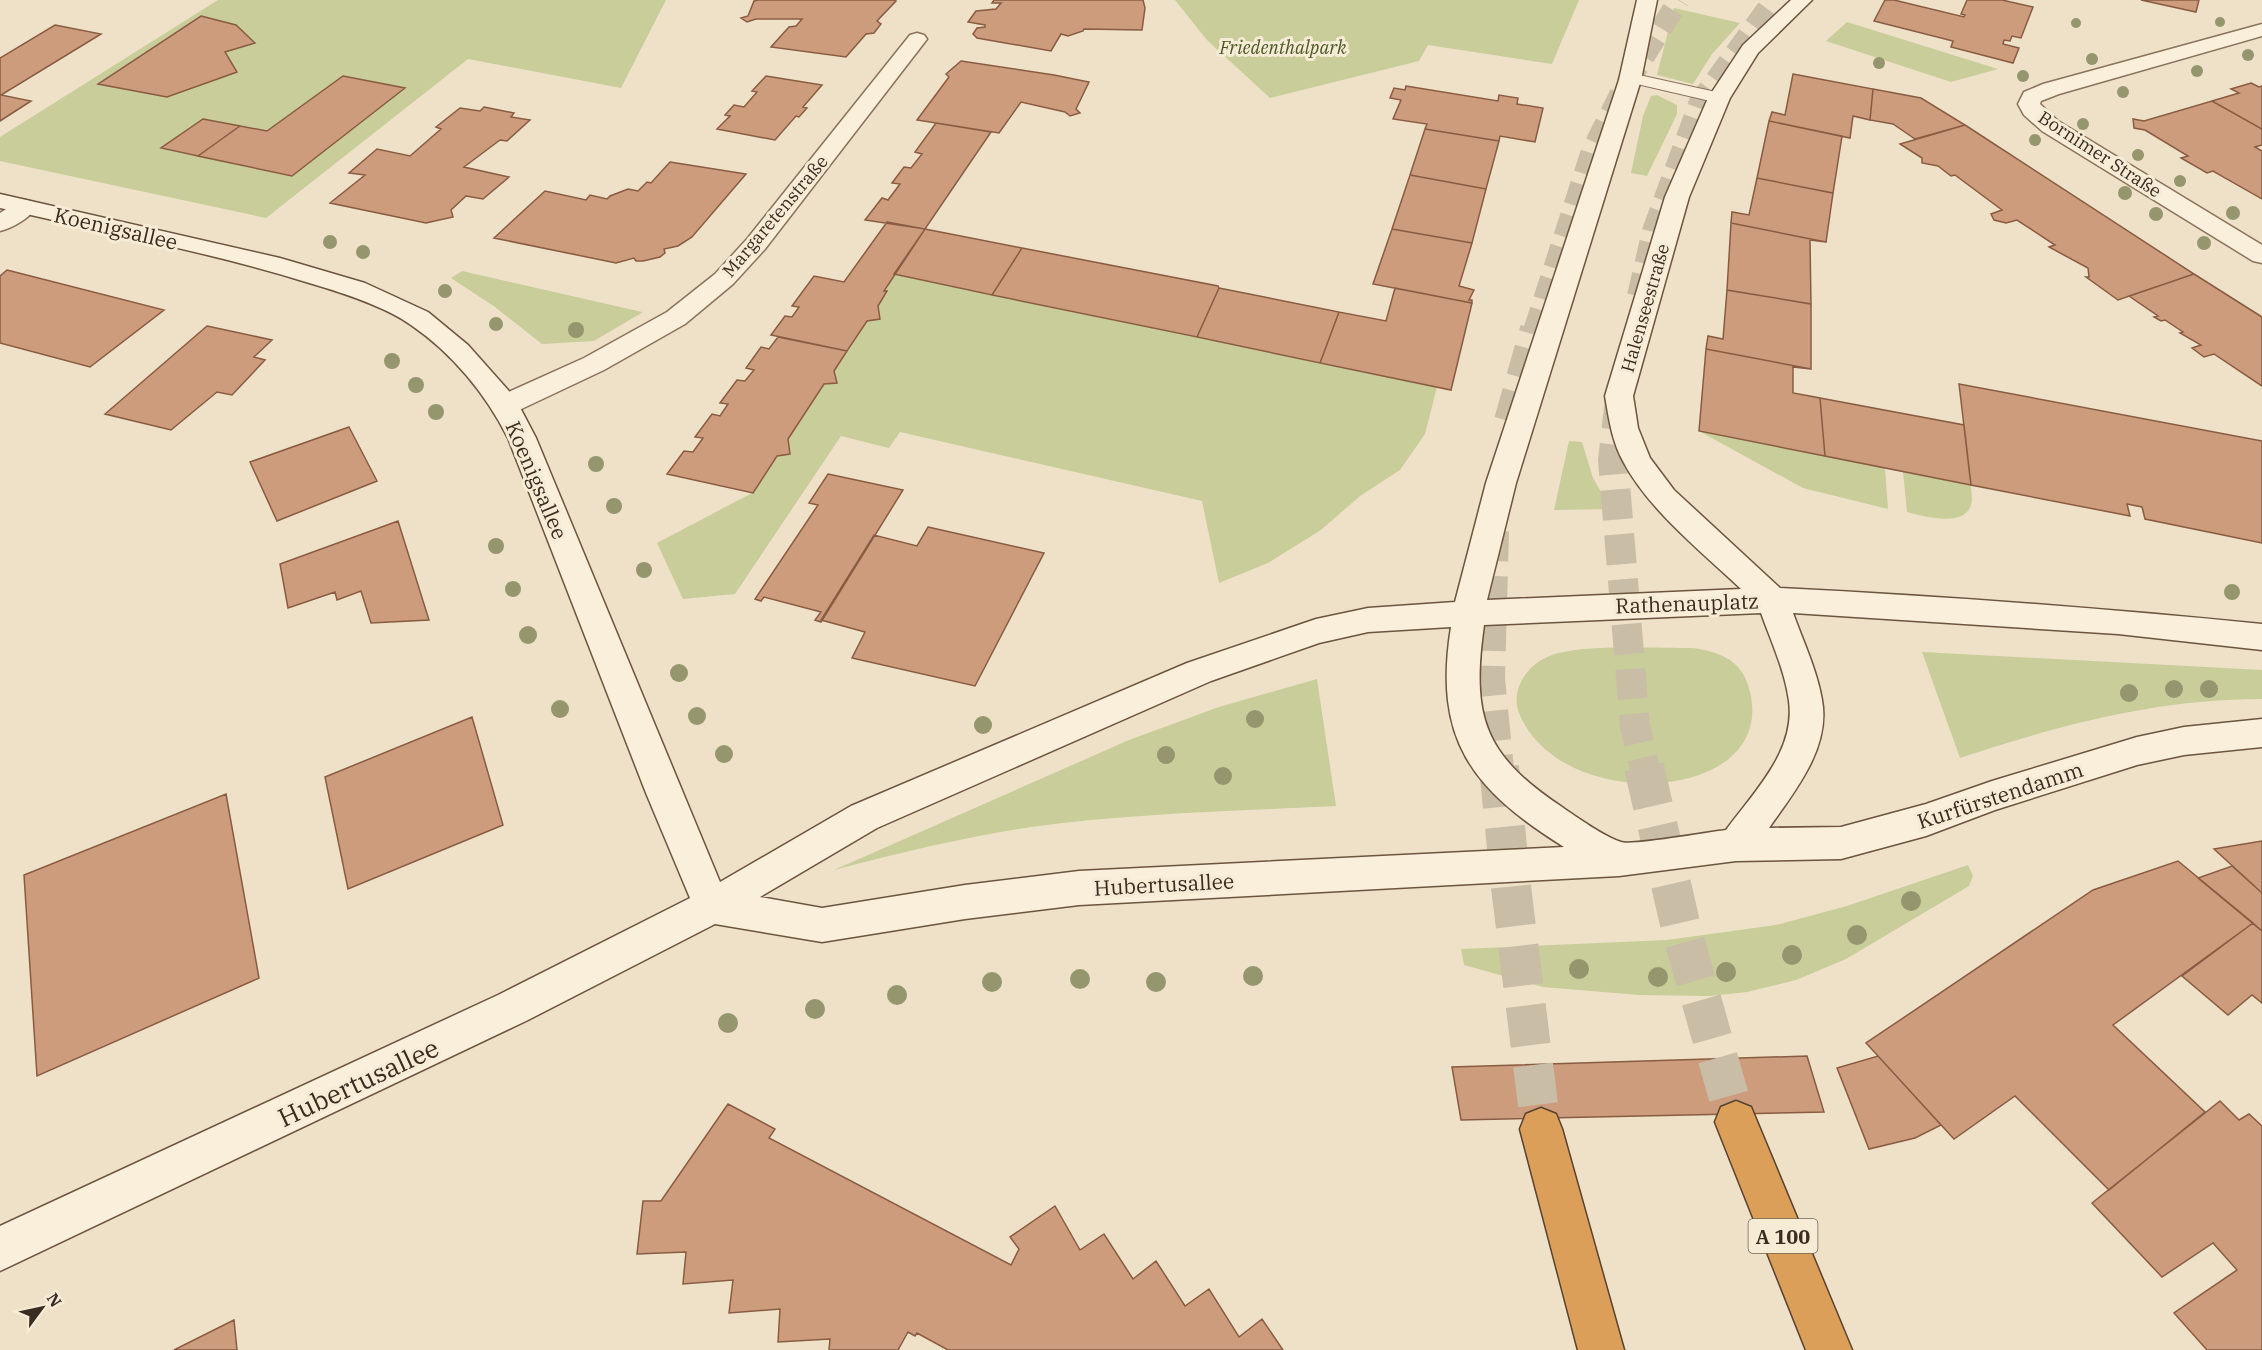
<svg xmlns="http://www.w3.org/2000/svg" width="2262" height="1350" font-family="'IBM Plex Serif',serif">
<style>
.green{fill:#c8cd9a}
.building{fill:#cc9c7d;stroke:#895c42;stroke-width:1.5}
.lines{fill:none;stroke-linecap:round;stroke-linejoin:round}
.highway-tunnel-far2{stroke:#cabda6;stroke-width:22;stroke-dasharray:22 11;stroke-linecap:butt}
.highway-tunnel-far1{stroke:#cabda6;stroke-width:30;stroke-dasharray:30 15;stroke-linecap:butt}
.highway-tunnel{stroke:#cabda6;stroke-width:40;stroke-dasharray:40 20;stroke-linecap:butt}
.lane-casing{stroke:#8a735c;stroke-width:2}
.street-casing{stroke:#8a735c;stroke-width:3}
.secondary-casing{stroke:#6c543f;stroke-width:3}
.highway-casing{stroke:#584230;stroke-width:3}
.lane{fill:#f9efda;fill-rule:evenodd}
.street{fill:#f9efda;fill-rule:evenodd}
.secondary{fill:#f9efda;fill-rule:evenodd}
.highway{fill:#dc9f59;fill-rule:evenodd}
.tree{fill:#95956e}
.labels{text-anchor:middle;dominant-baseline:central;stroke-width:6;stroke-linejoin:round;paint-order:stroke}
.far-park-label{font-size:18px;font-style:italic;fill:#4c5726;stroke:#f6ecd6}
.far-street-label{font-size:18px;fill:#3a2c20;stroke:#f6ecd6}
.shield{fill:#f6ecd6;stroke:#726657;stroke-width:1.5}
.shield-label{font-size:20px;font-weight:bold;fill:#3a2c20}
.street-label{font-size:21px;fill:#3a2c20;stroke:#f6ecd6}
.near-street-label{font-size:26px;fill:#3a2c20;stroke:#f6ecd6}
</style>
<rect width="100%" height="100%" fill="#eee1c7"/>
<path class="green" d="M218,0H666L621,88L468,59L266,218L0,161V137Z
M1175,0H1579L1552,64L1428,45L1419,61L1270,98L1207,40Z
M1674,8L1740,23L1712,54L1693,84L1657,75Z
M1847,22L1998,69L1951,82L1826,41Z
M1657,95L1677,105V114L1647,176L1631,173L1643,116L1651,96Z
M462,271L642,312H643L594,341L542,344L495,307L451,278Z
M894,274L1437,387L1425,434L1400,470L1360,496L1321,530L1268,563L1219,583L1202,501L900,432L889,448L841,436L735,594L683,599L657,543L752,493L777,456L790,454L788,439L824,384L837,383L834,371L867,321L879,319L878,306Z
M1699,431L1885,468L1888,509L1803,488Z
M1569,441L1582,442L1593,478L1611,509L1554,510Z
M1903,472L1971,485C1971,491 1973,499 1971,505C1964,528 1923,516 1907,512Z
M1692,648C1717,651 1740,659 1748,685C1786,803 1561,818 1519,713C1515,702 1516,692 1521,682C1526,671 1536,662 1547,657C1576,643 1656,648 1692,648Z
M1922,652L2262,670V699C2157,699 2059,725 1960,758Z
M1317,679L1336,806C1234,811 1131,813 1031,827C964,837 899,853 834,870L1129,740L1219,707Z
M1968,865L1973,876L1969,886L1846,959L1796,980L1747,992L1710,996L1639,995L1543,987L1464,965L1461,949L1667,940L1776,925L1847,906Z"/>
<path class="building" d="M758,0H893L896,1L877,21L881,24L874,33L866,34L846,57L771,47L789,27L796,26L802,19H756L747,22L741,18L748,16L754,1Z
M994,0H1143L1145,8L1142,30L1084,29L1083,31L1068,36L1061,34L1051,51L977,38L973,34L977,28L985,27V25L968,22L976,11L996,9L1001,3H992Z
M1885,0H1894L1964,17L1965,15L1961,14L1967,0H2002L2033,7L2021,38L2012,36L2010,41L2004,40L2003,44L2019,48L2013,63L1951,47L1953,41L1874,21Z
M2141,0H2199L2196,12Z
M201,16L236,25L255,43L225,52L237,72L167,97L98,84Z
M55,25L101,34L1,95L31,101L0,121V58Z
M961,61L1054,75L1089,82L1076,109L1080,113L1070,116L1065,112L1021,102L999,133L917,120L949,77L946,74Z
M1793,74L1873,89L1870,120L1853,116L1850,138L1769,121L1772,112L1785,115Z
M343,76L405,88L292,176L198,156L240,126L267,131Z
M766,76L822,85L803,107L807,108L799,117L796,116L775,140L717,129L730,116L725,115L734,105L744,107L757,92L752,91Z
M2251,83L2259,87L2262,86V129L2212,101L2239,93L2231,89Z
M1406,86L1498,101L1499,95L1518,98L1517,104L1543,108L1535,142L1500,136L1499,141L1425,129L1427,124L1393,119L1401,100L1390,98L1394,88L1405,90Z
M1873,89L1921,98L1965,125L1915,139L1893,124L1870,120Z
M2212,101L2262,129V145L2255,147L2262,151V199L2213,171L2207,173L2181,158L2188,156L2145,130L2134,128L2133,119L2144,121Z
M484,107L514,113L511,117L530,120L507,141L500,140L464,167L509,177L483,199L466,196L451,210L453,217L426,223L330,203L365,175L349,173L377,149L410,156L441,129L436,127L460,108L480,111Z
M203,119L240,126L198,156L161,148Z
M1769,121L1842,136L1833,193L1757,178Z
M936,123L991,132L925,229L865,220L882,198L888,200L900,184L892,183L904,167L911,168L922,154L915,152Z
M1965,125L2194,274L2118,300L2086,277H2089L2088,268L2049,247L2055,245L2017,220L2006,223L1994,220L1991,214L2002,210L1955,175L1951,176L1938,166L1922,163V158L1900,144Z
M1425,129L1499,141L1486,189L1410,175Z
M670,162L746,174L692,237L678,246L664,249L665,253L660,257L643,261H636L634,258L616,263L494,238L545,191L586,200L590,195L607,199L610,196L628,189L638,191L647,182L651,183Z
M1410,175L1486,189L1472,243L1392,229Z
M1757,178L1833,193L1826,242L1731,223L1732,212L1749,215Z
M887,222L925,229L884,291H887L878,306L880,319L867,321L847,351L771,335L785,316L792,317L799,307L792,306L814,276L844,282Z
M1731,223L1826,242L1810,240L1811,304L1727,290Z
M925,229L930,230L1022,248L992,295L894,274Z
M1392,229L1472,243L1459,286L1474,290L1469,300H1472V303L1373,284Z
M1022,248L1218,286L1219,288L1197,337L992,295Z
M7,270L164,310L90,367L0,343V276Z
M2194,274L2262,317V386L2214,354L2204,357L2192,348L2201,345L2180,333L2183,332L2165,320L2161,321L2154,317L2158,316L2129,296Z
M1219,288L1339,312L1320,363L1197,337Z
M1395,288L1472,303L1451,390L1320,363L1339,312L1386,321Z
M1727,290L1811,304V369L1706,349L1708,336L1723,339Z
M207,326L272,340L254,357L265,360L232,395L217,392L171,430L105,414Z
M778,337L847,351L834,371L837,383L824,384L788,439L790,454L777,456L753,493L667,474L684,451L693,452L703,438L695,437L712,414L720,416L728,404L720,403L737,380L745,381L754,370L746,368L761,347L769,349Z
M1706,349L1811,369L1793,367V393L1820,398L1825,456L1699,431Z
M1959,384L2262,441V543L2145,519L2142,507L2127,504L2130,516L1971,485Z
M1820,398L1964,425L1971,485L1825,456Z
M349,427L377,481L277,521L250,462Z
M828,474L903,490L821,622L815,620L821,612L764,597L761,601L755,599L818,505L809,503Z
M398,521L429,620L371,623L361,591L337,600L335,592L288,608L280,564Z
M928,527L1044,553L975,686L852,658L865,632L821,620L874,535L917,546Z
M472,717L503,825L348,889L325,777Z
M226,794L259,978L37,1076L24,875Z
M2262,841V893L2214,849Z
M2178,861L2253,923L2113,1025L2205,1112L2109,1190L2015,1096L1954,1139L1866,1043L2093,890Z
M2232,866L2262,893V931L2198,878Z
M2253,923L2262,931V1003L2252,995L2228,1015L2182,976Z
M1807,1056L1824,1112L1461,1120L1452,1067Z
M1878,1056L1941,1125L1915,1138L1869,1149L1837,1068Z
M2220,1101L2239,1120L2249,1114L2262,1126V1350H2207L2174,1313L2237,1270L2213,1243L2162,1277L2092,1203Z
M728,1104L775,1129L769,1138L1011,1265L1019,1249L1010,1237L1055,1206L1080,1250L1104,1234L1133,1279L1156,1261L1185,1306L1209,1289L1239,1337L1262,1319L1283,1350H948L917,1333L915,1336L908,1332L898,1350H829L830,1339L778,1342L780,1309L729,1313L733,1280L683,1284L686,1252L637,1254L643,1201H661Z
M234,1320L237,1350H174Z"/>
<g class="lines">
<path class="highway-tunnel-far2" d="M1638,296L1653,231L1700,102L1774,0
M1534,331L1592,151L1621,93L1679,0"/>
<path class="highway-tunnel-far1" d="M1620,400L1613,460L1635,726L1645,769
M1509,421L1535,329
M1494,531L1490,679L1499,769"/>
<path class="highway-tunnel" d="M1499,767L1511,887L1541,1129
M1644,767L1682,932L1736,1122"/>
<g class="lane-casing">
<path id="lane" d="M1630,73L1725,94L1727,98L1719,103L1624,81L1622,78L1624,75Z"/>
</g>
<g class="street-casing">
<path id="street" d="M2262,24V36L2059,94L2041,101L2040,104L2058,121L2262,245V263L2253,261L2042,131L2024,115L2018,104L2024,92L2043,84Z
M917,33L924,35L927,39L924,43L765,249L733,284L685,324L604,370L515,412L505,414L495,412L491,405L495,398L584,358L667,312L715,274L747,239L910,35Z
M25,200L33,202L37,207C29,218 13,228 0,231V213L17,202Z"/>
</g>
<g class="secondary-casing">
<path id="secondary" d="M1637,0H1657L1641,80L1516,483L1487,600L1741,589C1702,552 1650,511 1624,463C1612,442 1609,419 1605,396L1665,197L1708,98L1743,45L1791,0H1812L1758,53L1730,98L1689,197L1633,396L1638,428L1650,458L1674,490L1780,588C1941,596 2101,608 2262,624V650L2118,634L1793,613C1803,641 1817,670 1822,700C1831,748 1794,792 1769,828L1841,827L1926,804L1992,781L2137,737L2184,727L2262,719V747L2184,755L2137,765L1995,810L1926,836L1841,859L1736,861L1619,876L1079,905L965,919L822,942L715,924L526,1021L0,1271V1226L498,995L690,898L646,793L508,438C486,394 452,353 411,325C385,306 337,291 306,282C206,251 102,232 0,208V194L280,258L365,283L428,312L468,345L515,398L536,438L720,882L851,806L1187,663L1316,619L1368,608L1455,602L1486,483L1619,80ZM1761,613C1771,641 1785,671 1789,701C1796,751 1753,793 1726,830C1709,832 1631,846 1621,842C1603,836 1578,818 1562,807C1484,755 1471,717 1484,625ZM1451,627C1433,739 1471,789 1564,847L1079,871L965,885L822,908L760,897L877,828L1211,681L1319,643L1368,632Z"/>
</g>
<g class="highway-casing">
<path id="highway" d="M1736,1101L1751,1107L1852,1350H1806L1715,1122L1721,1107Z
M1541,1108L1556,1114L1562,1129L1624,1350H1578L1520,1129L1526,1114Z"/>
</g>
<use href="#lane" class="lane"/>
<use href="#street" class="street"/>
<use href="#secondary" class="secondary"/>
<use href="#highway" class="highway"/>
</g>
<g class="tree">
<circle cx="2220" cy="22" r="5"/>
<circle cx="2076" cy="23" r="5"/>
<circle cx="2248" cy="55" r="6"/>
<circle cx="2092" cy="59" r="6"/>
<circle cx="1879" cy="63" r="6"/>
<circle cx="2197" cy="71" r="6"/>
<circle cx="2023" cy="76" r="6"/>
<circle cx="2123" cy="92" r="6"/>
<circle cx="2083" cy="124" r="6"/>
<circle cx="2035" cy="140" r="6"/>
<circle cx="2138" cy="155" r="6"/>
<circle cx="2180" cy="181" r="6"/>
<circle cx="2125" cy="193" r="7"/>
<circle cx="2233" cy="213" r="7"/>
<circle cx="2156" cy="214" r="7"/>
<circle cx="330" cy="242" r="7"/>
<circle cx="2204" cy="243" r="7"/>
<circle cx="363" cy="252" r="7"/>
<circle cx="445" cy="291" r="7"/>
<circle cx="496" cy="324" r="7"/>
<circle cx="576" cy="330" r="8"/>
<circle cx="392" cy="361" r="8"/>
<circle cx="416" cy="385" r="8"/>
<circle cx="436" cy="412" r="8"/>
<circle cx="596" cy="464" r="8"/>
<circle cx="614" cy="506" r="8"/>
<circle cx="496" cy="546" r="8"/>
<circle cx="644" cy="570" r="8"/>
<circle cx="513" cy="589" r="8"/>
<circle cx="2232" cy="592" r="8"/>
<circle cx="528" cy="635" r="9"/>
<circle cx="679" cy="673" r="9"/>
<circle cx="2174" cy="689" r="9"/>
<circle cx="2209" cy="689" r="9"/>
<circle cx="2129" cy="693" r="9"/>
<circle cx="560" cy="709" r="9"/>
<circle cx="697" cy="716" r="9"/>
<circle cx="1255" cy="719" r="9"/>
<circle cx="983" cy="725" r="9"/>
<circle cx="724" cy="754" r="9"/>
<circle cx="1166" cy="755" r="9"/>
<circle cx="1223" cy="776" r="9"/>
<circle cx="1911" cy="901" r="10"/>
<circle cx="1857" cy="935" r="10"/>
<circle cx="1792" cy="955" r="10"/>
<circle cx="1579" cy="969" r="10"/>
<circle cx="1726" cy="972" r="10"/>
<circle cx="1253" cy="976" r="10"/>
<circle cx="1658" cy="977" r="10"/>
<circle cx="1080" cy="979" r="10"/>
<circle cx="992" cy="982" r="10"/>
<circle cx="1156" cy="982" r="10"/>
<circle cx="897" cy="995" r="10"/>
<circle cx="815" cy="1009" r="10"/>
<circle cx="728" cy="1023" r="10"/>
</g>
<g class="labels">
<g class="far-park-label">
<text x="1283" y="47">Friedenthalpark</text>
</g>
<g class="far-street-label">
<text transform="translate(2100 154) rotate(33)">Bornimer Straße</text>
<text transform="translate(775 216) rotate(-50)">Margaretenstraße</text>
<text transform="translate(1645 308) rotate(-74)">Halenseestraße</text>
</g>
<rect class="shield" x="1748.5" y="1219" width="69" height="34" rx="4.5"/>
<g class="shield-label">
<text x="1783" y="1236">A 100</text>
</g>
<g class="street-label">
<text transform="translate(116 228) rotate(13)">Koenigsallee</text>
<text transform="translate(537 480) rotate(67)">Koenigsallee</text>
<text transform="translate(1687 603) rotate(-2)">Rathenauplatz</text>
<text transform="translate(2000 795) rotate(-18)">Kurfürstendamm</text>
<text transform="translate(1164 884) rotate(-3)">Hubertusallee</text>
</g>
<g class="near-street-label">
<text transform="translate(358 1082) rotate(-25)">Hubertusallee</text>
</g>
</g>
<g transform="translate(42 1308) rotate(57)" stroke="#f6ecd6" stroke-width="4.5" paint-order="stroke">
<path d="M0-4.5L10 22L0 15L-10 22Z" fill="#3a2c20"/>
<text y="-9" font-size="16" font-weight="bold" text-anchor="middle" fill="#3a2c20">N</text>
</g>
</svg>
